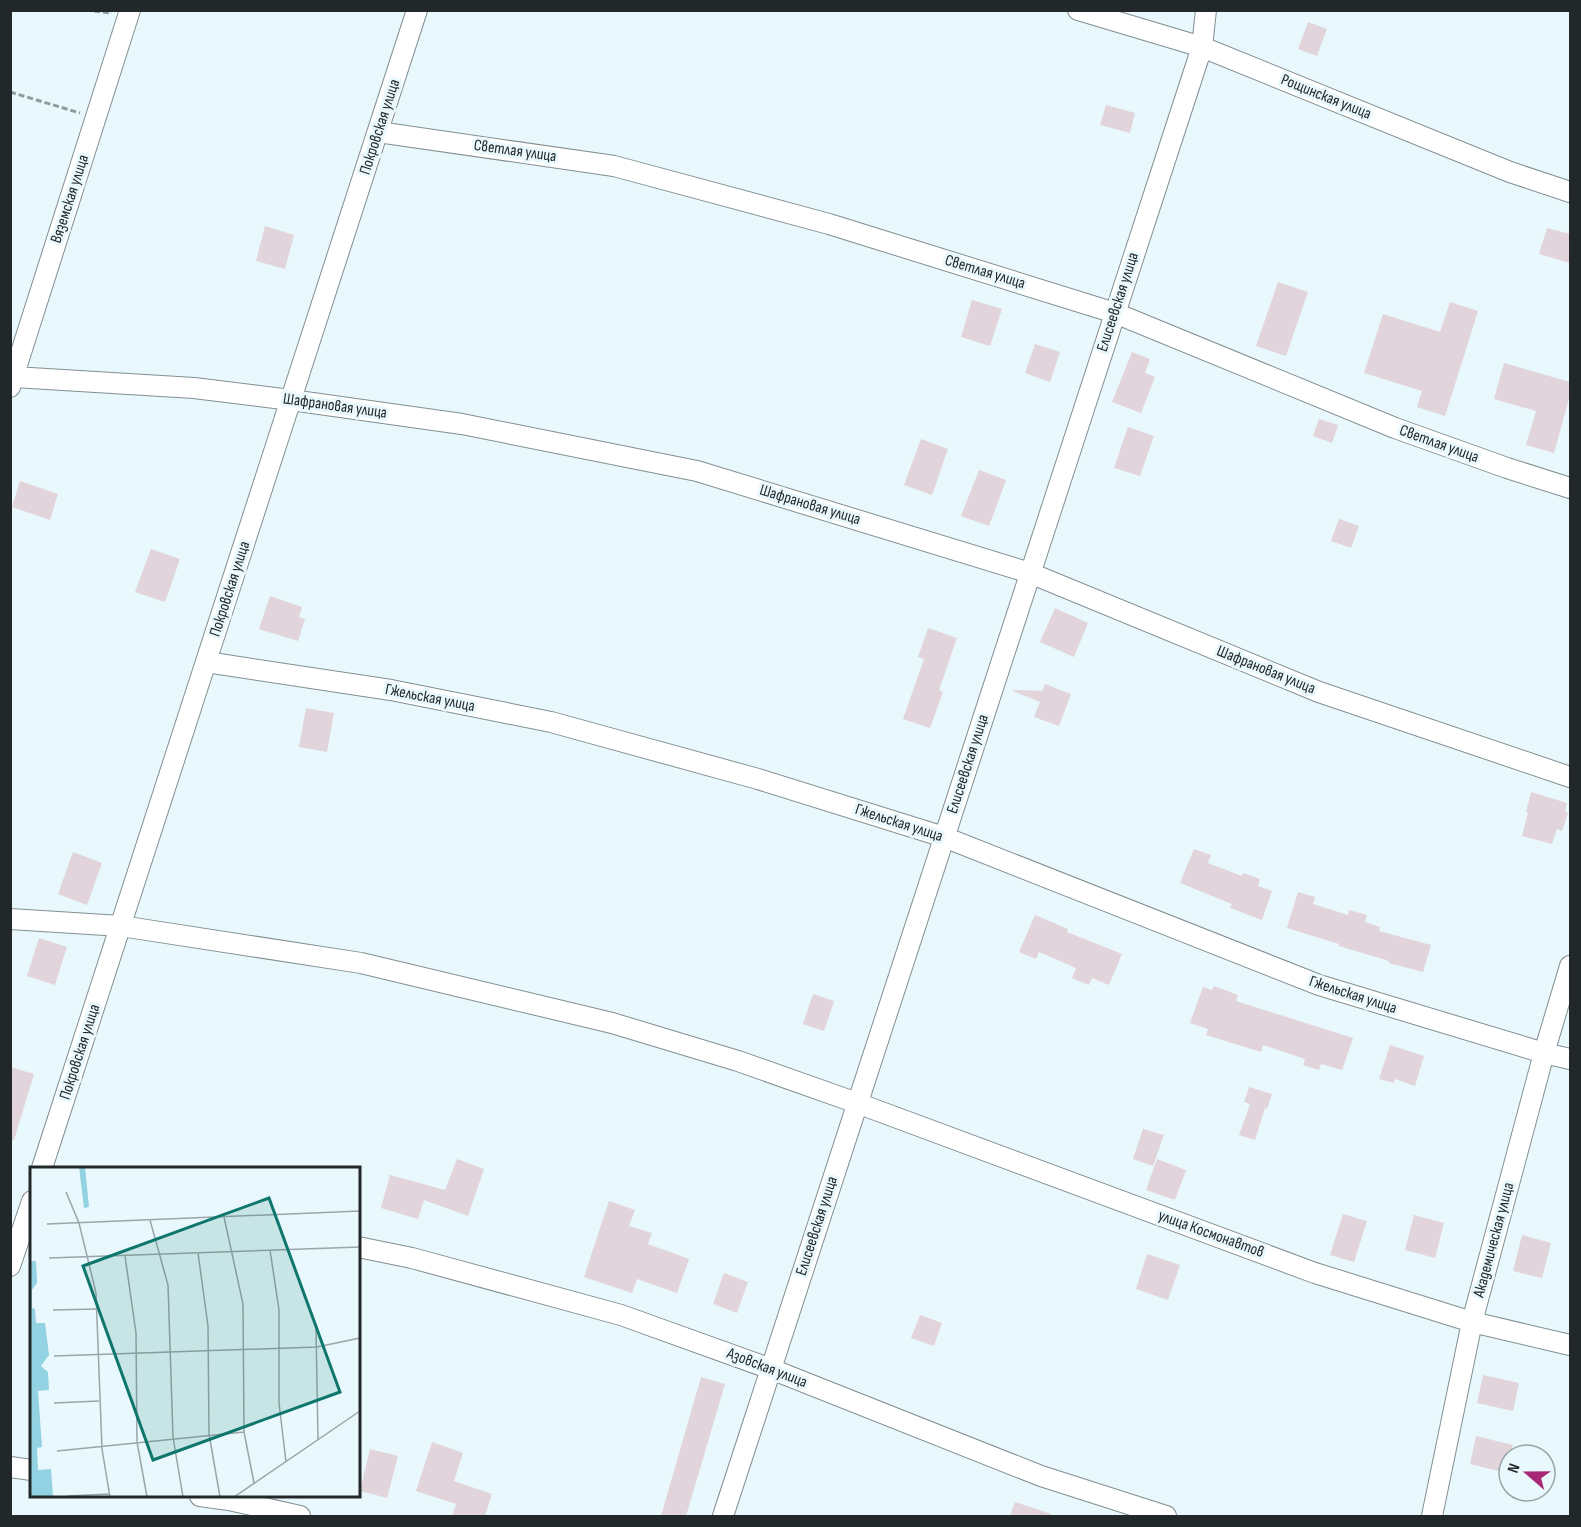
<svg xmlns="http://www.w3.org/2000/svg" width="1581" height="1527" font-family="'Sofia Sans Condensed',sans-serif">
<style>
.building{fill:#e1d4da}
.lines{fill:none;stroke-linecap:round;stroke-linejoin:round}
.minor-casing{stroke:#828f92;stroke-width:22}
.path{stroke:#909b9e;stroke-width:3;stroke-dasharray:6 3;stroke-linecap:butt}
.minor{stroke:#fff;stroke-width:20}
.labels{text-anchor:middle;dominant-baseline:central;stroke-width:6;stroke-linejoin:round;paint-order:stroke}
.street-label{font-size:16px;fill:#222829;stroke:#e9f8fc}
.inset-road{fill:none;stroke:#99a5a8;stroke-width:1.5}
.view{fill:#0f766e;fill-opacity:0.15;stroke:#0f766e;stroke-width:3}
.inset-edge{fill:none;stroke:#222829;stroke-width:3}
</style>
<rect width="100%" height="100%" fill="#e9f8fc"/>
<path class="building" d="M1308,22L1327,29L1317,56L1298,49Z
M1106,105L1135,113L1130,133L1100,125Z
M265,226L294,235L285,269L256,261Z
M1547,228L1570,234V263L1539,254Z
M1278,282L1308,292L1286,356L1256,346Z
M972,300L1002,309L990,346L961,337Z
M1450,302L1478,311L1445,416L1417,407L1422,391L1364,373L1383,314L1440,332Z
M1035,344L1060,352L1050,382L1025,373Z
M1132,352L1150,359L1145,373L1155,377L1141,413L1112,402Z
M1504,363L1570,382V395L1554,453L1526,445L1536,411L1494,399Z
M1319,419L1338,425L1332,443L1313,436Z
M1128,427L1154,436L1140,476L1114,468Z
M921,439L948,449L932,495L904,485Z
M979,470L1006,480L989,526L961,516Z
M20,481L58,494L50,520L12,507Z
M1339,519L1359,526L1351,548L1331,541Z
M151,549L180,559L165,602L135,592Z
M270,596L302,607L299,617L305,619L298,641L259,629Z
M1055,608L1088,623L1074,657L1040,642Z
M928,628L957,638L939,690L943,692L930,728L903,719L924,659L918,657Z
M1045,684L1071,694L1059,726L1034,717L1040,702L1013,691V690L1042,691Z
M306,708L334,713L327,752L299,747Z
M1531,792L1567,803L1565,812L1568,813L1562,831L1557,829L1552,844L1522,836L1528,813L1526,812Z
M1194,849L1211,855L1208,863L1242,876L1243,873L1260,879L1258,886L1272,891L1262,920L1230,908L1232,904L1180,883Z
M73,852L102,863L87,905L58,894Z
M1298,892L1315,897L1313,904L1348,915L1349,910L1367,915L1365,922L1380,927L1379,931L1431,945L1423,972L1389,963V961L1339,946V944L1287,928Z
M1035,915L1068,929L1067,932L1122,954L1109,985L1092,978L1089,985L1072,978L1076,968L1039,952L1036,959L1019,952Z
M39,938L67,947L55,985L27,976Z
M1214,986L1238,995L1236,1001L1353,1038L1342,1070L1321,1064L1319,1070L1303,1065L1305,1059L1263,1045L1261,1052L1206,1035L1208,1029L1190,1023L1203,987L1212,990Z
M813,994L834,1001L824,1031L803,1024Z
M1390,1045L1424,1056L1415,1086L1395,1079L1394,1083L1379,1079Z
M10,1067L34,1074L14,1140H10Z
M1249,1087L1272,1094L1267,1109L1265,1108L1255,1140L1239,1135L1250,1104L1244,1102Z
M1143,1129L1164,1135L1153,1166L1133,1159Z
M457,1159L484,1169L468,1216L424,1200L418,1219L381,1208L390,1175L445,1190Z
M1157,1159L1186,1170L1175,1200L1146,1190Z
M609,1201L635,1210L629,1226L652,1233L648,1244L689,1259L677,1293L637,1279L632,1293L584,1277Z
M1343,1214L1367,1221L1354,1262L1330,1255Z
M1414,1215L1444,1223L1435,1258L1405,1250Z
M1522,1235L1551,1243L1542,1278L1513,1271Z
M1147,1254L1180,1265L1168,1300L1136,1289Z
M724,1273L748,1282L737,1313L713,1304Z
M920,1315L942,1323L934,1346L911,1338Z
M1483,1375L1519,1383L1513,1411L1477,1403Z
M701,1377L725,1384L715,1418L686,1516H661Z
M1476,1436L1513,1445L1506,1473L1470,1464Z
M432,1442L463,1453L454,1481L492,1494L485,1516H452L456,1504L416,1491Z
M370,1449L398,1456L387,1498L360,1491Z
M1015,1502L1051,1514V1516H1010Z"/>
<g class="lines">
<g class="minor-casing">
<path id="minor" d="M1078,10L1202,47L1510,172L1570,192
M378,132L614,166L829,224L1115,313L1395,428L1507,468L1570,488
M14,377L194,388L291,400L462,424L697,471L1030,573L1319,692L1570,777
M10,387L130,10
M206,662L391,690L551,722L758,779L944,837L1319,985L1544,1053L1570,1059
M10,919L121,926L361,963L612,1023L738,1061L857,1103L1315,1273L1472,1322L1570,1345
M42,1168L417,10
M358,1247L412,1258L621,1315L771,1369L1041,1476L1166,1516
M10,1266L32,1201
M10,1467L32,1470
M200,1496L229,1500L300,1516
M723,1516L1202,47L1206,10
M1432,1516L1472,1322L1544,1053L1570,966"/>
</g>
<path class="path" d="M85,10L112,13
M10,92L80,113"/>
<use href="#minor" class="minor"/>
</g>
<g class="labels">
<g class="street-label">
<text transform="translate(1326 97) rotate(22)">Рощинская улица</text>
<text transform="translate(380 127) rotate(-72)">Покровская улица</text>
<text transform="translate(515 151) rotate(8)">Светлая улица</text>
<text transform="translate(70 199) rotate(-72)">Вяземская улица</text>
<text transform="translate(985 272) rotate(17)">Светлая улица</text>
<text transform="translate(1118 302) rotate(-72)">Елисеевская улица</text>
<text transform="translate(335 406) rotate(8)">Шафрановая улица</text>
<text transform="translate(1439 444) rotate(20)">Светлая улица</text>
<text transform="translate(810 505) rotate(17)">Шафрановая улица</text>
<text transform="translate(230 589) rotate(-72)">Покровская улица</text>
<text transform="translate(1266 670) rotate(22)">Шафрановая улица</text>
<text transform="translate(430 698) rotate(11)">Гжельская улица</text>
<text transform="translate(968 764) rotate(-72)">Елисеевская улица</text>
<text transform="translate(899 823) rotate(18)">Гжельская улица</text>
<text transform="translate(1353 995) rotate(18)">Гжельская улица</text>
<text transform="translate(80 1052) rotate(-72)">Покровская улица</text>
<text transform="translate(817 1226) rotate(-72)">Елисеевская улица</text>
<text transform="translate(1211 1234) rotate(20)">улица Космонавтов</text>
<text transform="translate(1494 1240) rotate(-75)">Академическая улица</text>
<text transform="translate(767 1368) rotate(21)">Азовская улица</text>
</g>
</g>
<g transform="translate(30 1167)">
<rect width="330" height="330" fill="#e9f8fc"/>
<path d="M49,0H55L59,40L54,41ZM0,94H6L7,116L2,123V141L5,142L6,156H15L19,188L11,199L18,205L19,223L8,224L12,280L7,281L8,303L21,302L23,330H0Z" fill="#92d2e2"/>
<path class="inset-road" d="M36,25L49,56L66,126L72,282L80,330M194,50L213,137L214,265L224,316M120,53L138,118L143,270L153,330M17,57L330,44M240,83L249,143V236L256,295M168,86L178,159L179,267L190,330M95,89L106,166L107,275L117,330M19,91L330,80M23,143L68,142M286,162L288,273M24,189L287,180L330,171M24,236L69,234M27,284L214,265M37,329L80,327M204,330L330,244"/>
<path class="view" d="M239,31L310,225L123,293L53,99Z"/>
<rect width="330" height="330" class="inset-edge"/>
</g>
<rect width="1581" height="1527" fill="none" stroke="#222829" stroke-width="24"/>
<g transform="translate(1527 1473) rotate(290)"><circle r="28" fill="#e9f8fc" stroke="#99a5a8" stroke-width="1.5"/>
<path d="M0-4.5L10 22L0 15L-10 22Z" fill="#a82877"/>
<text y="-9" font-size="16" font-weight="bold" text-anchor="middle" fill="#222829">N</text>
</g>
</svg>
